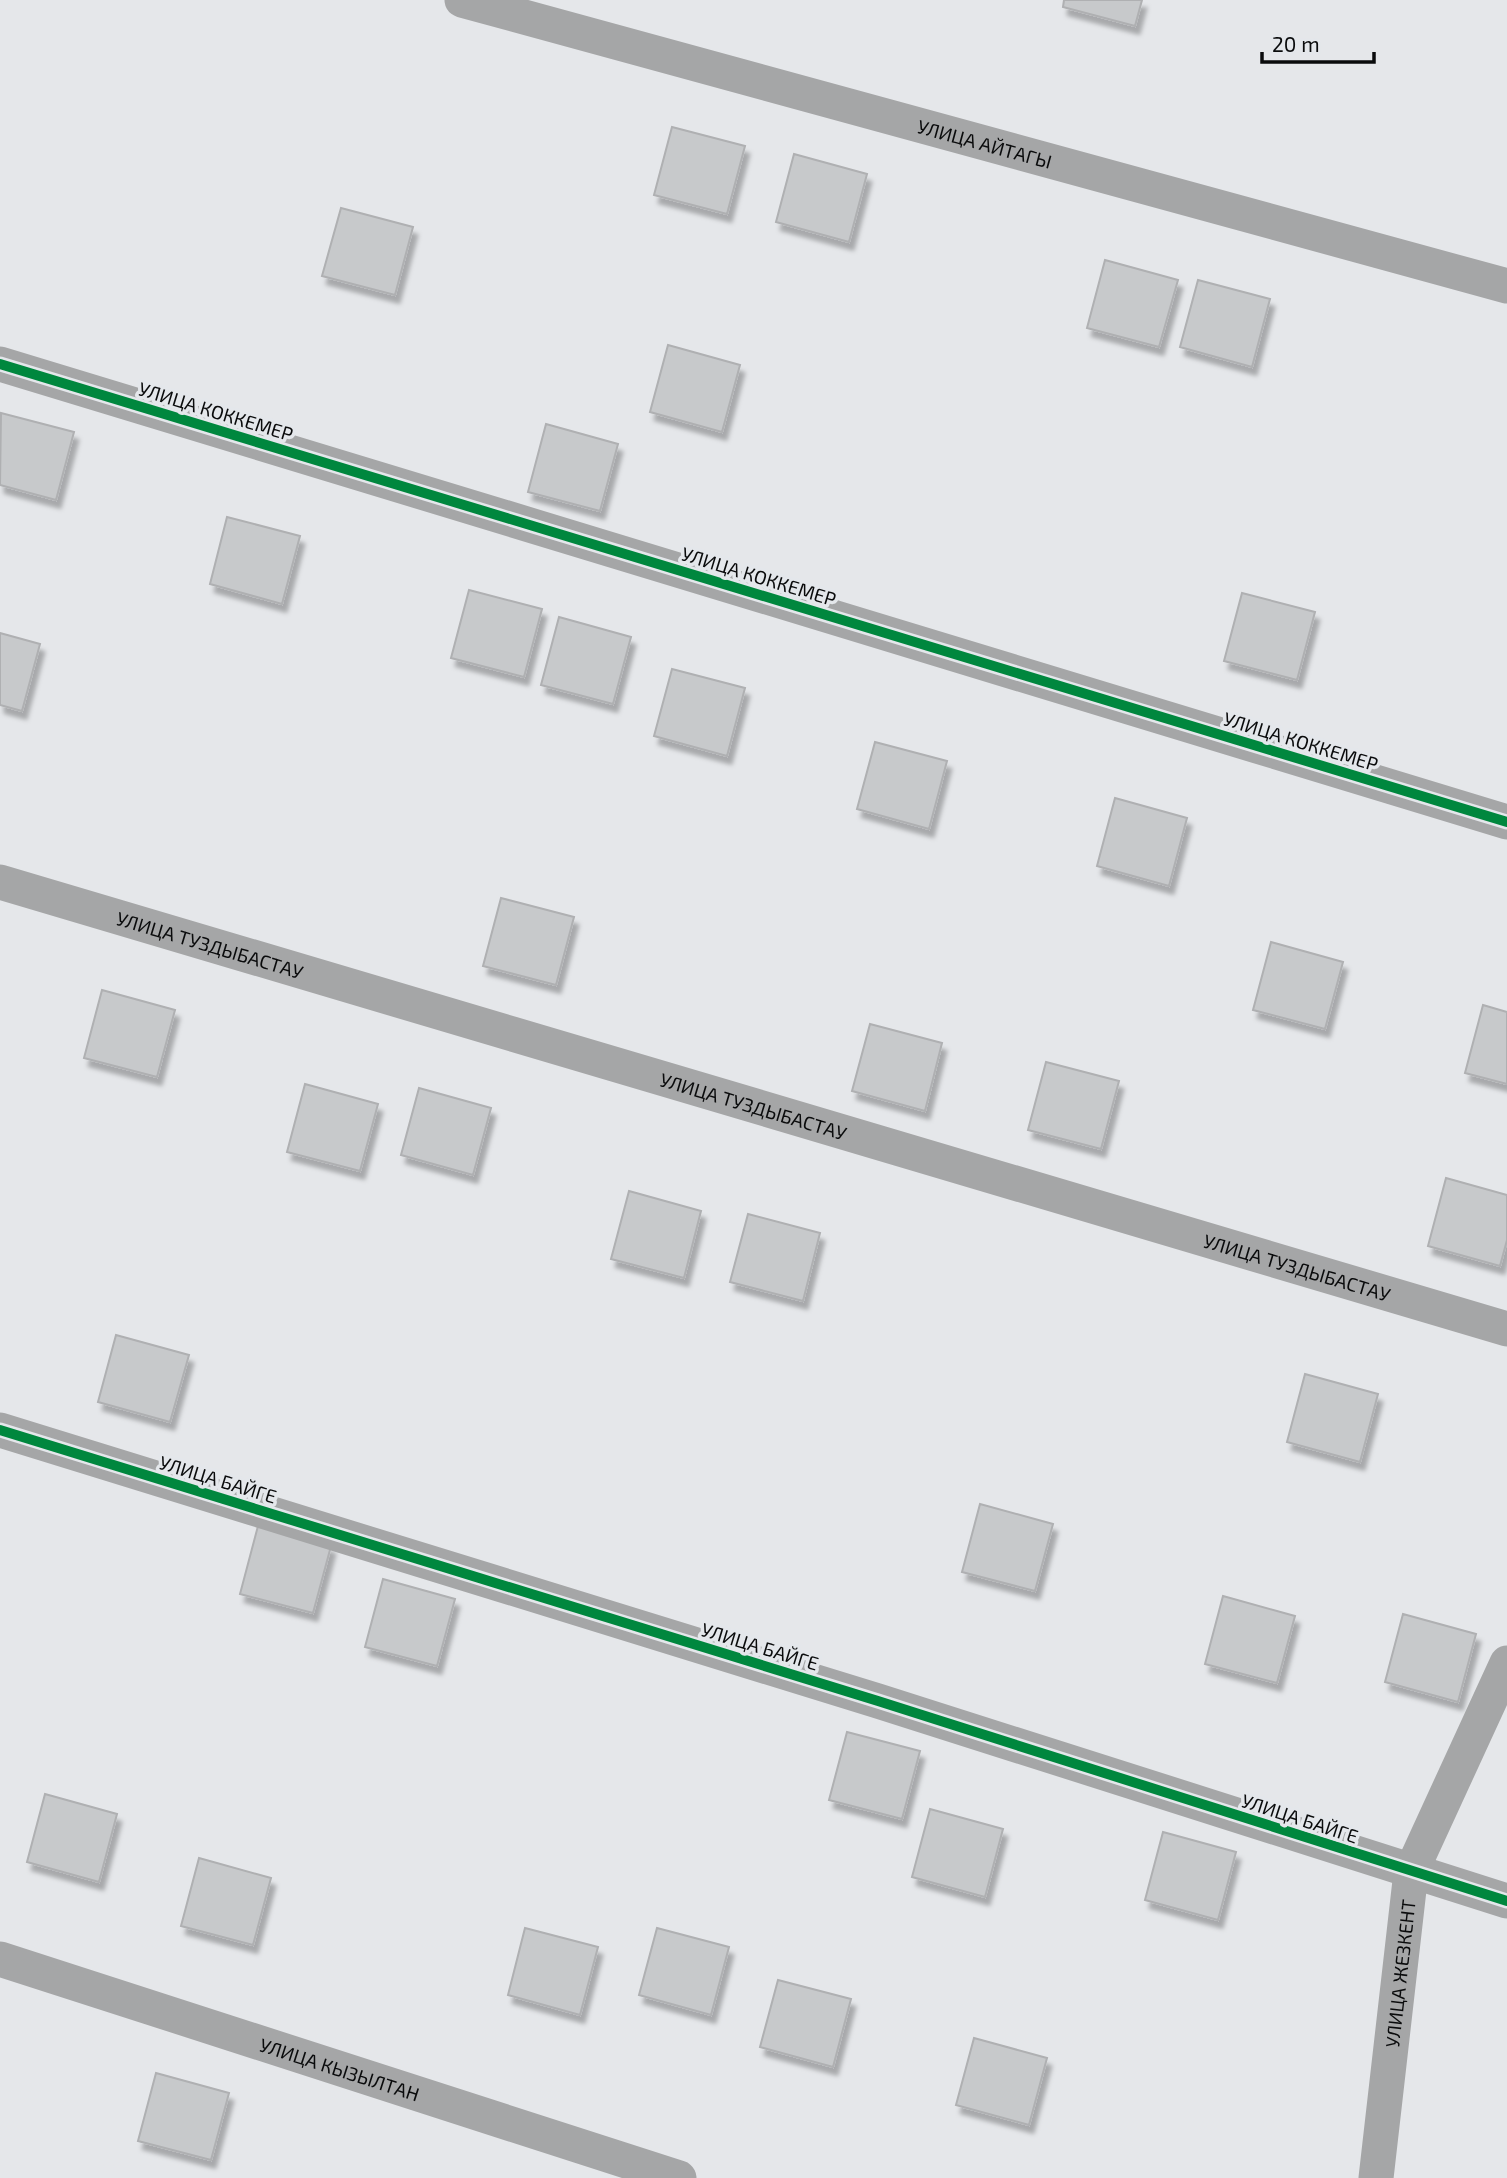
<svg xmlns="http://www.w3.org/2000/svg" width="1507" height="2178" font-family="'Exo 2',sans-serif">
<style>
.building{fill:#c7c9cb;stroke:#afb0b2;stroke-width:2;filter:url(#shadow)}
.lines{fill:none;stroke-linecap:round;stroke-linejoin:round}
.street{stroke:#a5a6a7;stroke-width:35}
.cycleway-casing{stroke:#e4e7eb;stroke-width:15}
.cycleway{stroke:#00873e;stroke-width:10}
.labels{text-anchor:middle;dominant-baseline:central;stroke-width:7;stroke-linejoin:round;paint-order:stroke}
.street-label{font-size:19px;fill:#0a0b0c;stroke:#e4e7eb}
</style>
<defs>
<filter id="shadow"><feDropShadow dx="4.5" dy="8" stdDeviation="2" flood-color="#0004"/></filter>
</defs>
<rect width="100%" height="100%" fill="#e5e7ea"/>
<path class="building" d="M1064,0H1142L1135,26L1063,7Z
M672,127L745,146L727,214L654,195Z
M794,154L867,174L849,242L776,222Z
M341,208L413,227L395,295L322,276Z
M1105,260L1178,280L1159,347L1087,328Z
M1198,280L1270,299L1252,367L1180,347Z
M668,345L740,365L722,432L650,412Z
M1,413L74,432L56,500L0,485Z
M546,424L618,444L600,511L528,492Z
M227,517L300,536L282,604L210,584Z
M469,590L542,609L524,677L451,658Z
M1242,593L1315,612L1297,680L1224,661Z
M559,617L631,637L613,704L541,685Z
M0,633L40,644L22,711L0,705Z
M672,669L745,688L727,756L654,736Z
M875,742L947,761L929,829L857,809Z
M1115,798L1187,818L1169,886L1097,866Z
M501,898L574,917L556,985L483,966Z
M1271,942L1343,962L1325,1029L1253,1010Z
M102,990L175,1010L157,1077L84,1058Z
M1483,1005L1507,1012V1084L1465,1073Z
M870,1024L942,1043L925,1111L852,1091Z
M1046,1062L1119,1081L1101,1149L1028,1130Z
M305,1084L378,1104L360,1171L287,1152Z
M419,1088L491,1108L473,1175L401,1155Z
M1446,1178L1507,1195V1240L1500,1266L1428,1246Z
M629,1191L701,1211L684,1278L611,1259Z
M748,1214L820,1233L803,1301L730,1282Z
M116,1335L189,1355L170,1422L98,1402Z
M1305,1374L1378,1394L1360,1462L1287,1442Z
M980,1504L1053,1524L1035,1591L962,1572Z
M258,1526L331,1546L313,1613L240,1594Z
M383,1579L455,1599L437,1666L365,1647Z
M1223,1596L1295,1616L1277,1683L1205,1664Z
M1403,1614L1476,1634L1458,1702L1385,1682Z
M847,1732L920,1751L902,1819L829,1800Z
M45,1794L117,1814L99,1882L27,1862Z
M930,1809L1003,1829L985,1897L912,1877Z
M1163,1832L1236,1852L1218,1920L1145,1900Z
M199,1858L271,1878L253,1945L181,1926Z
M525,1928L598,1947L580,2015L508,1995Z
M657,1928L729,1947L711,2015L639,1995Z
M778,1980L851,1999L833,2067L760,2047Z
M974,2038L1047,2058L1029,2125L956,2105Z
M156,2073L229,2093L211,2160L138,2141Z"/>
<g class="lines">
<g class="street">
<path id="s1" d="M462,0L1507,286"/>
<path d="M0,364L1507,822"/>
<path id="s2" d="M0,882L1507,1329"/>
<path d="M0,1430L878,1701L1507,1901"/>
<path id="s3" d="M0,1959L679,2178"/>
<path id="s4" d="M1376,2178L1411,1872L1507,1663"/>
</g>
<g class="cycleway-casing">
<path id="cycleway" d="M0,364L1507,822
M0,1430L878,1701L1507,1901"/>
</g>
<use href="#cycleway" class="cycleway"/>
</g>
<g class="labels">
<g class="street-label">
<text stroke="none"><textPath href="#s1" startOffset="542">УЛИЦА АЙТАГЫ</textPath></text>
<text transform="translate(216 411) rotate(17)">УЛИЦА КОККЕМЕР</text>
<text transform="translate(759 576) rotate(17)">УЛИЦА КОККЕМЕР</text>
<text transform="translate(1301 741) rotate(17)">УЛИЦА КОККЕМЕР</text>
<text stroke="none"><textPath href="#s2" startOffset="219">УЛИЦА ТУЗДЫБАСТАУ</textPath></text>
<text stroke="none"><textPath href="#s2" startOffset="786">УЛИЦА ТУЗДЫБАСТАУ</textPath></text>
<text stroke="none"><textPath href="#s2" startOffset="1353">УЛИЦА ТУЗДЫБАСТАУ</textPath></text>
<text transform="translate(218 1479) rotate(17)">УЛИЦА БАЙГЕ</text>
<text transform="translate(760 1646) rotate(17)">УЛИЦА БАЙГЕ</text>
<text transform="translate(1300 1818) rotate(18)">УЛИЦА БАЙГЕ</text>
<text stroke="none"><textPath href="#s4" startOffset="206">УЛИЦА ЖЕЗКЕНТ</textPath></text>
<text stroke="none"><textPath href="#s3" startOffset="357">УЛИЦА КЫЗЫЛТАН</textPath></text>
</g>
</g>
<path d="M1262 52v10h112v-10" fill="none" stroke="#0a0b0c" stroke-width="3.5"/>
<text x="1272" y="52" font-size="21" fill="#0a0b0c" stroke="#e4e7eb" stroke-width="5" paint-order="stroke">20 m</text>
</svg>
